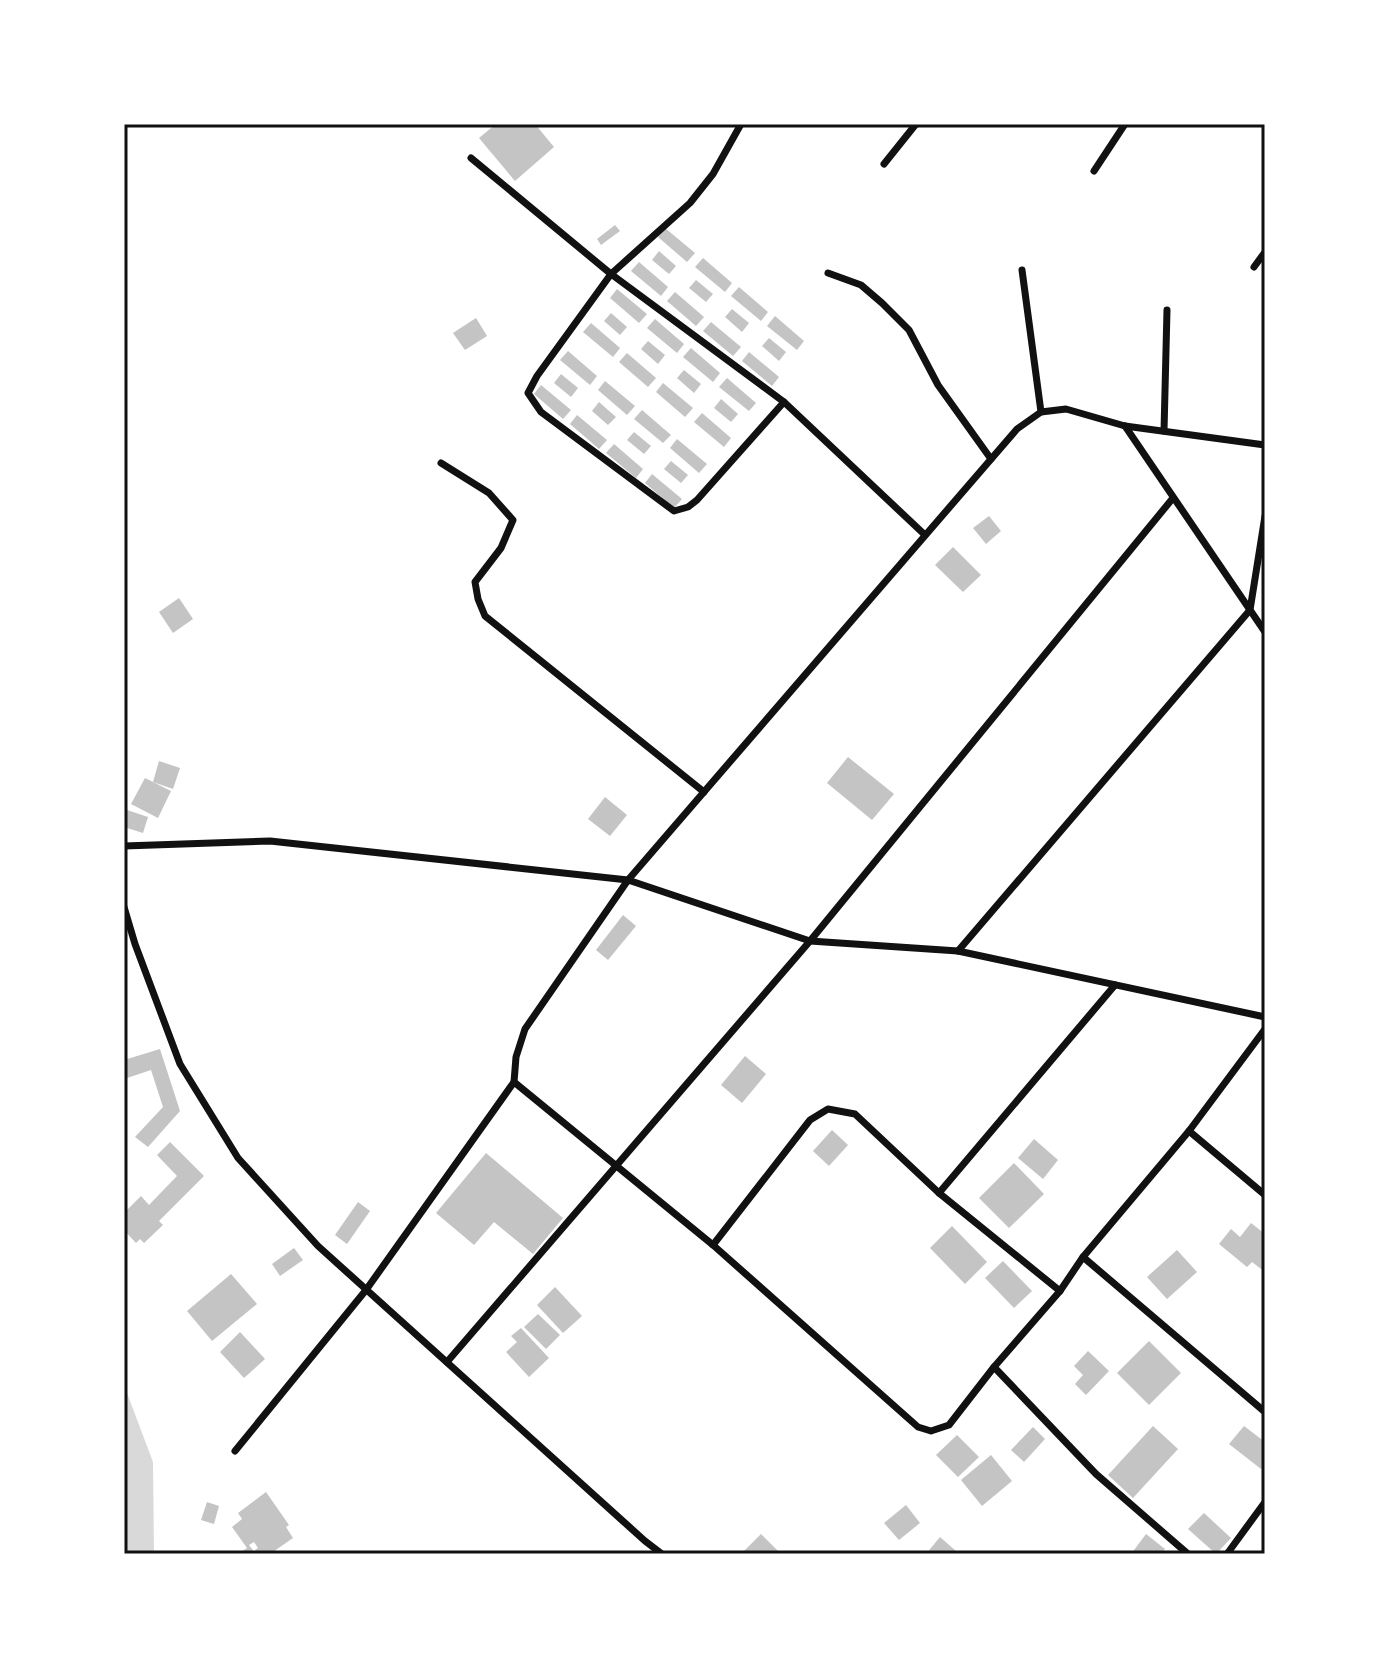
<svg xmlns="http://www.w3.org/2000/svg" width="1389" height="1678" viewBox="0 0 1389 1678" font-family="'Nunito Sans',sans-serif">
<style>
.water{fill:#d9d9d9}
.building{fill:#c4c4c4}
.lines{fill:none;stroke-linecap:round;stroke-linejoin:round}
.minor{stroke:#111;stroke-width:7}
.neatline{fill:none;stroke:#111;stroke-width:3}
</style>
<rect width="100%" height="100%" fill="#fff"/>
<path class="water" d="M124,1385L153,1462L154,1554H124Z"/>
<g class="building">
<path d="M496,124H535L554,147L515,181L479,138Z"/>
<path d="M615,225L620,231L601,245L597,239Z"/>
<path d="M665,228L695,253L687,262L658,237Z"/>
<path d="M659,251L676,266L669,274L652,260Z"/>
<path d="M703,258L732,283L725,292L695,267Z"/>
<path d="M639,262L668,287L661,296L631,271Z"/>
<path d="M696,280L713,294L706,302L689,288Z"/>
<path d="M739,287L768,312L761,321L731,296Z"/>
<path d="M617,289L647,314L639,323L610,298Z"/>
<path d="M675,292L704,317L696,326L667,301Z"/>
<path d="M732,309L749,323L742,332L725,317Z"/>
<path d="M611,313L627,327L620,335L604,321Z"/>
<path d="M775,316L804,341L797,350L767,326Z"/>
<path d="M476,318L487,336L465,350L453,333Z"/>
<path d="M655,319L684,344L677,353L647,328Z"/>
<path d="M711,322L741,347L733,356L703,331Z"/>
<path d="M591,323L620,348L613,357L583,332Z"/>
<path d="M769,338L786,352L779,361L762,346Z"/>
<path d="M648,341L665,355L658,364L641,349Z"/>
<path d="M691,348L720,373L713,382L683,357Z"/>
<path d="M568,351L597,376L590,385L560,360Z"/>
<path d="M749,352L779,377L772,386L742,361Z"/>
<path d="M627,353L656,378L648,387L619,362Z"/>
<path d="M684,370L701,384L694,393L677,378Z"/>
<path d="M561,374L578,388L571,397L554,383Z"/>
<path d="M727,378L756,403L749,411L719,387Z"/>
<path d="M605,381L635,406L627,415L598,390Z"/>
<path d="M663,383L693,408L685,417L656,392Z"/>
<path d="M541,385L571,410L563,419L534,394Z"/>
<path d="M721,399L738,414L731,422L714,408Z"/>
<path d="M599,402L616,417L608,425L592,411Z"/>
<path d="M642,410L671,435L663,443L634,419Z"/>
<path d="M702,413L731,438L724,447L694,422Z"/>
<path d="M577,415L607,440L599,449L570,424Z"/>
<path d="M634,432L651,446L644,454L627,440Z"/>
<path d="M677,439L707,464L699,473L670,448Z"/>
<path d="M614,444L643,469L636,478L606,453Z"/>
<path d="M671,461L688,475L681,483L664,469Z"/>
<path d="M652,474L682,499L674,508L645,483Z"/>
<path d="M989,516L1001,531L986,544L973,528Z"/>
<path d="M953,547L981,575L963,592L935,565Z"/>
<path d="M179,598L193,619L173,633L159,612Z"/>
<path d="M848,757L894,794L872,820L827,783Z"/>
<path d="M159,761L180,768L173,789L153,782Z"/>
<path d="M145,778L171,791L158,818L131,804Z"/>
<path d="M605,797L627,815L610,836L588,819Z"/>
<path d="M124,809L148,817L143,833L124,827Z"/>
<path d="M623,915L636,926L608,960L596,950Z"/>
<path d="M160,1049L180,1111L148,1147L135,1137L163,1107L151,1070L124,1079V1060Z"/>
<path d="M745,1056L766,1074L742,1103L721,1085Z"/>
<path d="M832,1130L848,1145L829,1166L813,1151Z"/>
<path d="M1034,1139L1058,1160L1043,1179L1018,1158Z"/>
<path d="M170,1142L204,1176L159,1221L163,1225L144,1243L140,1239L136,1243L124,1230V1213L141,1196L149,1205L177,1176L157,1155Z"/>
<path d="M486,1153L563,1218L533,1254L494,1222L474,1245L436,1213Z"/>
<path d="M1014,1163L1044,1194L1009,1228L979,1198Z"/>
<path d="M358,1202L370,1211L347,1244L335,1235Z"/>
<path d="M1251,1223L1265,1234V1272L1252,1262L1247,1267L1219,1244L1231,1229L1240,1237Z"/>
<path d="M952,1226L987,1262L965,1284L930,1248Z"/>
<path d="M294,1248L303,1260L280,1276L272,1264Z"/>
<path d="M1177,1250L1197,1272L1167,1299L1147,1277Z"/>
<path d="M1003,1261L1032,1291L1014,1308L985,1278Z"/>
<path d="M231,1274L257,1304L212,1341L187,1311Z"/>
<path d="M555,1287L582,1316L563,1333L537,1305Z"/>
<path d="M538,1314L560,1335L546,1349L524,1327Z"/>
<path d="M521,1328L549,1358L529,1377L506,1352L517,1342L511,1336Z"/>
<path d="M240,1332L265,1359L244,1378L220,1352Z"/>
<path d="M1149,1341L1181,1373L1149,1405L1117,1373Z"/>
<path d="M1088,1351L1109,1371L1086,1395L1075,1384L1083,1375L1074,1366Z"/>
<path d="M1153,1426L1178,1449L1133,1498L1108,1475Z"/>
<path d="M1244,1426L1265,1442V1465L1261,1469L1229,1444Z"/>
<path d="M1033,1427L1045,1439L1024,1462L1011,1450Z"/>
<path d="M957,1435L979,1457L958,1477L936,1455Z"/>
<path d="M991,1455L1012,1481L982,1506L961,1480Z"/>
<path d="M266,1492L289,1525L286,1527L293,1538L270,1554H258L255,1550L258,1548L254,1542L249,1545L256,1554H238L247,1548L232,1527L242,1519L238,1513Z"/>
<path d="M207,1502L219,1506L214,1524L201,1520Z"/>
<path d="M906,1505L920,1523L899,1540L884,1523Z"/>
<path d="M1204,1513L1231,1538L1216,1554L1188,1529Z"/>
<path d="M761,1534L781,1554H741Z"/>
<path d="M1146,1534L1165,1549L1161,1554H1131Z"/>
<path d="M940,1537L956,1551L954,1554H926Z"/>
</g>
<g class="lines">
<g class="minor">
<path d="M741,124L713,174L690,203L611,274L537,376L528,393L541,412L674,511L688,507L697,500L784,402"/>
<path d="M471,158L611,274L784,402L925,535"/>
<path d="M884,164L916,124"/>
<path d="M1094,171L1125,124"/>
<path d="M1254,267L1265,252"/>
<path d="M1022,270L1041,412"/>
<path d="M828,273L861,285L882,303L909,330L938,385L991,459"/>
<path d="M1125,426L1265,632"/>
<path d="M1164,431L1167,310"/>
<path d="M441,463L489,493L513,520L501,548L475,582L478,599L485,616L704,792"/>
<path d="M124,846L270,841L628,880L1017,429L1041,412L1066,409L1125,426L1265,445"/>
<path d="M124,907L135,944L180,1064L238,1158L318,1246L645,1541L662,1554"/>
<path d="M958,951L1250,610L1265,516"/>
<path d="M1265,1017L958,951L810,941L628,880L525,1029L516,1057L514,1082L713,1245L918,1427L931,1431L949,1425L994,1367L1060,1291L1083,1257L1189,1131L1265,1029"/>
<path d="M1189,1131L1265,1195"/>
<path d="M939,1193L1115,985"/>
<path d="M713,1245L810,1120L828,1109L855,1114L939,1193L1060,1291"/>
<path d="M1083,1257L1265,1412"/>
<path d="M447,1362L810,941L1173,498"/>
<path d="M994,1367L1096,1474L1188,1554"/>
<path d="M235,1451L366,1290L514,1082"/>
<path d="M1227,1554L1265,1502"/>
</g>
</g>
<rect width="1389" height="1678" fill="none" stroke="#ffffff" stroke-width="252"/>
<rect x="126" y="126" width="1137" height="1426" class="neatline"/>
</svg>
